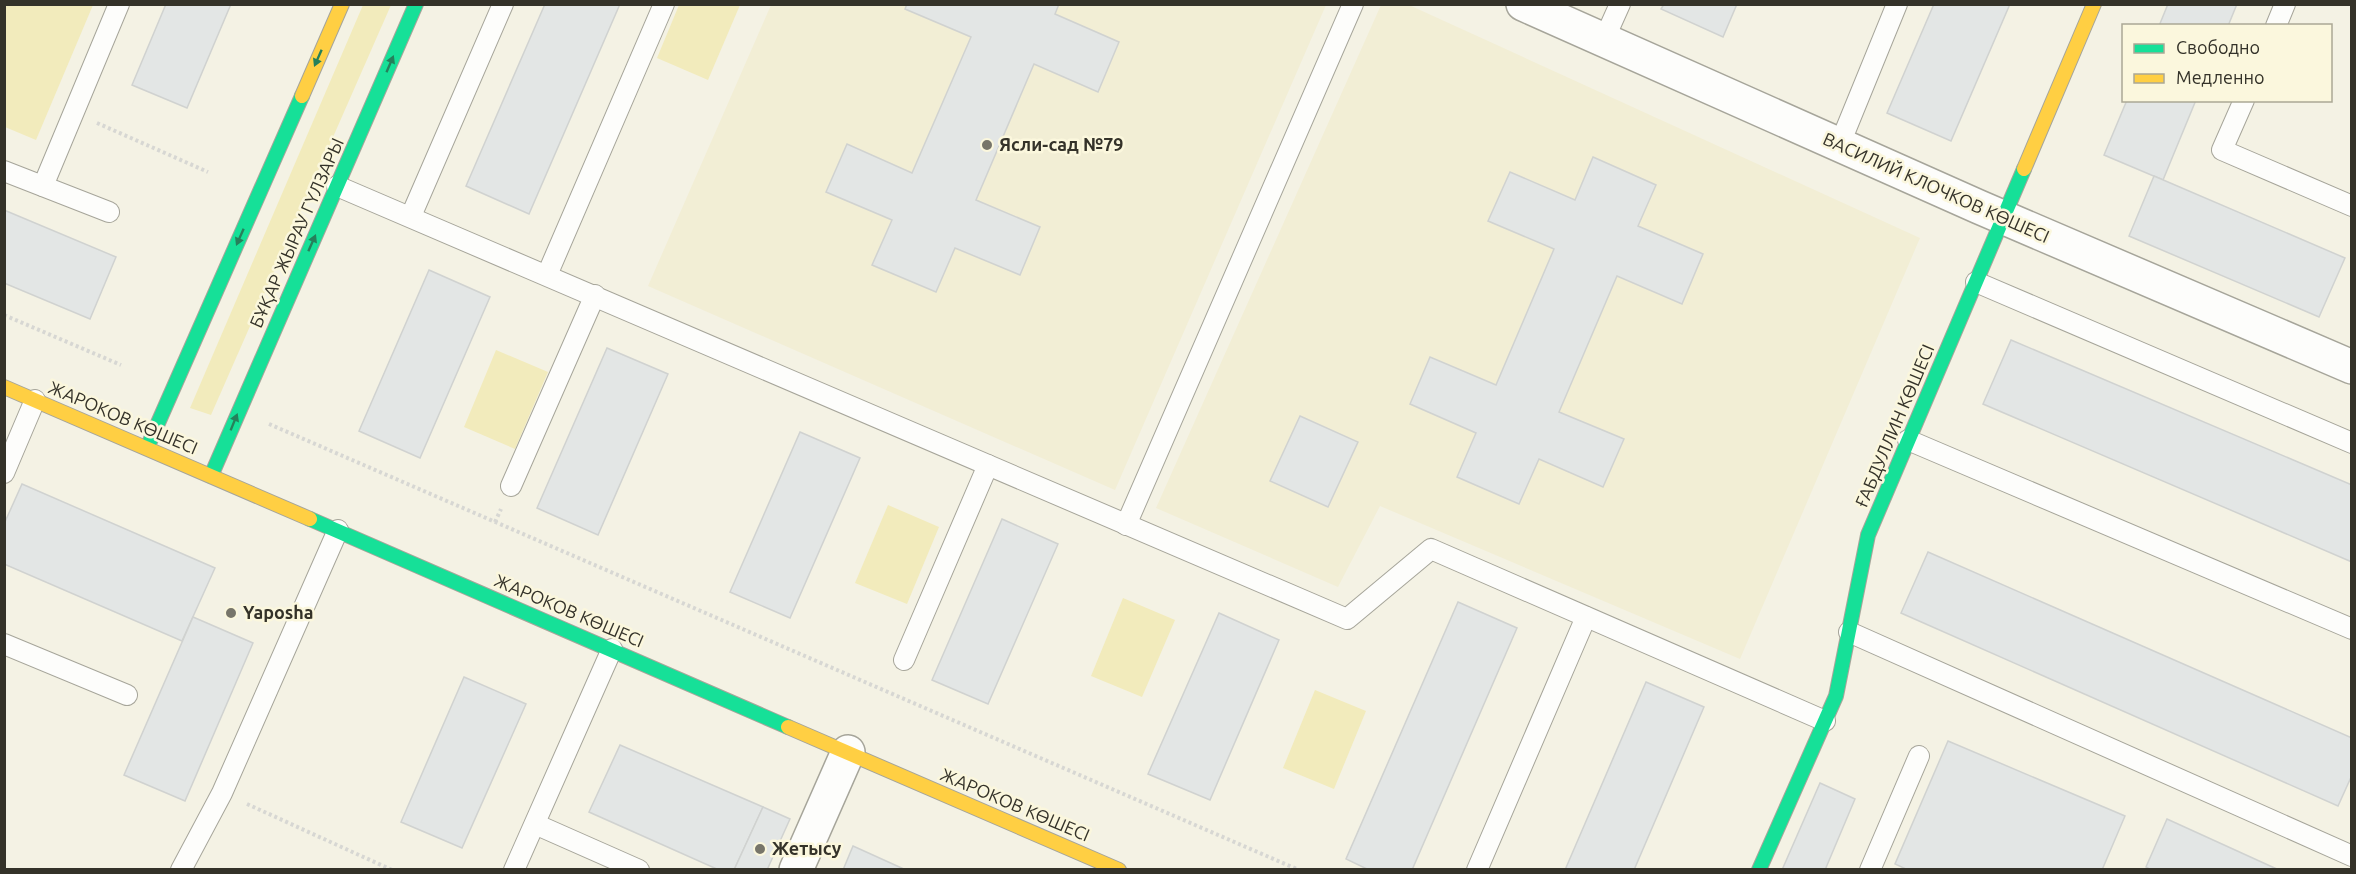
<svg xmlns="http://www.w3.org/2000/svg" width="2356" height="874" viewBox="0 0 2356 874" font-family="Ubuntu,sans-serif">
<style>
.built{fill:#f2eed5}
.green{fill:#f2ebbc}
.building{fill:#e3e6e5;stroke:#d0d2d0;stroke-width:1.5}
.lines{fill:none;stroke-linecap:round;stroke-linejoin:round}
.lane-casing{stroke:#a6a59a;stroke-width:22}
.street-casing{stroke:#a6a59a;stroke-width:36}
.fast-casing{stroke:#a6a59a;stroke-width:16}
.slow-casing{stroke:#a6a59a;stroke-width:16}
.path{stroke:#d7d7d3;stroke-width:4;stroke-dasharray:3 3;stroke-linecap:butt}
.lane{stroke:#fdfdfb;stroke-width:20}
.street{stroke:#fdfdfb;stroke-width:33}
.fast{stroke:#16e098;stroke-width:14}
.slow{stroke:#ffcf43;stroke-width:14}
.oneway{fill:#26805b}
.poi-dot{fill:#77756a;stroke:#fbf7dd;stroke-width:2}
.labels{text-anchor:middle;stroke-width:5;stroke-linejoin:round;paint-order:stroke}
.poi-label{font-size:18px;font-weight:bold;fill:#343229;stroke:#fbf7dd;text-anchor:start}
.street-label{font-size:18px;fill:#343229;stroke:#fbf7dd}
</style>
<rect width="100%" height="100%" fill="#f4f2e4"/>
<g class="built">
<path d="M771,5H1326L1115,490L648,286Z"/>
<path d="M1381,5H1409L1920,238L1740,659L1380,506L1338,587L1156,508Z"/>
</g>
<g class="green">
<path d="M4,5H93L36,140L5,127Z"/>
<path d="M363,5H391L211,415L190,408Z"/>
<path d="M679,5H740L708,80L657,58Z"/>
<path d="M496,350L548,372L515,449L464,427Z"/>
<path d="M888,505L939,527L907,604L855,583Z"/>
<path d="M1123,598L1175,620L1142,697L1091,676Z"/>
<path d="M1315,690L1366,711L1334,789L1283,768Z"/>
</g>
<g class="building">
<path d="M166,4H231L187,108L132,85Z"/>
<path d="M545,4H620L529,214L466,186Z"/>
<path d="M907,4H1059L1055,14L1119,42L1098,92L1034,64L976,200L1040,227L1020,275L955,248L936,292L872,265L892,220L826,192L847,144L912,173L971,37L905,9Z"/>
<path d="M1664,4H1737L1723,37L1661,9Z"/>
<path d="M1934,4H2010L1951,141L1887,113Z"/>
<path d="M2168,4H2237L2228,26H2159Z"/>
<path d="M2127,100H2196L2163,180L2104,155Z"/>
<path d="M1593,157L1656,185L1638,226L1703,254L1682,304L1617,276L1559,412L1624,439L1603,487L1539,459L1519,504L1457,477L1476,433L1410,404L1430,357L1496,385L1554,249L1488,221L1510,172L1575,200Z"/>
<path d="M2154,176L2345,258L2319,317L2129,236Z"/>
<path d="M4,210L116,257L90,319L4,283Z"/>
<path d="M429,270L490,297L420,458L359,431Z"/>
<path d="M2011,340L2352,485V562L1983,404Z"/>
<path d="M607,348L668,374L598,535L537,508Z"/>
<path d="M1300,416L1358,442L1328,507L1270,481Z"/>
<path d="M800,432L860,458L790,618L730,592Z"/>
<path d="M22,484L215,568L182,641L4,564V524Z"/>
<path d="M1002,519L1058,544L988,704L932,680Z"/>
<path d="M1928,552L2352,738V775L2338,806L1901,613Z"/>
<path d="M1458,602L1517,628L1412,870H1369L1346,859Z"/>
<path d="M1219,613L1279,640L1210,800L1148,774Z"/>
<path d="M193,617L253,643L185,801L124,775Z"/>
<path d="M464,677L526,704L462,848L401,822Z"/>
<path d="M1646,682L1704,707L1634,870H1565Z"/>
<path d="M1948,741L2125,816L2102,870H1908L1895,864Z"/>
<path d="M620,745L763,807L734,870H719L589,812Z"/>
<path d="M1820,783L1855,799L1825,870H1782Z"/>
<path d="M763,807L790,819L767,870H734Z"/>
<path d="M2167,819L2279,870H2151L2146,867Z"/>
<path d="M853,846L906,870H843Z"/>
</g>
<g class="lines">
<g class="lane-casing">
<g id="lane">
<path d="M2276,26L2285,4"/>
<path d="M1603,42L1620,4"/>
<path d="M2244,100L2222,150L2352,206"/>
<path d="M1839,146L1897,4"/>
<path d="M4,171L109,212"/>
<path d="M43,186L119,4"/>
<path d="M337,186L1347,619L1431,549L1825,721"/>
<path d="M411,216L503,4"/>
<path d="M547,275L664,4"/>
<path d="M1976,282L2352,443"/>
<path d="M1908,440L2352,629"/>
<path d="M4,473L35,400"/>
<path d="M511,486L595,295"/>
<path d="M1126,525L1353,4"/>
<path d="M1849,632L2352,856"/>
<path d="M4,644L127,695"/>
<path d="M904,660L988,465"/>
<path d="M535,824L639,870"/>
<path d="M181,870L222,793L338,530"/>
<path d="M514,870L612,649"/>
<path d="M1477,870L1586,617"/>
<path d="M1870,870L1919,756"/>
</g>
</g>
<g class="street-casing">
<g id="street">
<path d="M1523,4L1979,207L2352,367"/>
<path d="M796,870L848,752"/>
</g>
</g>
<g class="fast-casing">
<g id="fast">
<path d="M147,448L302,96"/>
<path d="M211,476L416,4"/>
<path d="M310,519L788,727"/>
<path d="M1759,870L1836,696L1868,535L2024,169"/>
</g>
</g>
<g class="slow-casing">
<g id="slow">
<path d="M302,96L342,4"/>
<path d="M2024,169L2094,4"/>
<path d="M4,387L310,519"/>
<path d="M788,727L1119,870"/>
</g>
</g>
<g class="path">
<path d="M97,123L208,172"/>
<path d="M4,315L121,365"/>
<path d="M269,424L1299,870"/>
<path d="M495,522L501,509"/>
<path d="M247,804L392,870"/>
</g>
<use href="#lane" class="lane"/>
<use href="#street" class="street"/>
<use href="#fast" class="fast"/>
<use href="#slow" class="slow"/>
</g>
<defs><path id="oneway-solid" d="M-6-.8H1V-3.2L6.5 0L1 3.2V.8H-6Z" transform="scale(1.5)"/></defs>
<g class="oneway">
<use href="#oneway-solid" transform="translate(318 58) rotate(114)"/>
<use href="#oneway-solid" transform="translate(390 64) rotate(-67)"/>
<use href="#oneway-solid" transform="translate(240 237) rotate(114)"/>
<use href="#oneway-solid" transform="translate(312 243) rotate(-66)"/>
<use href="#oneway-solid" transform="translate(234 422) rotate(-68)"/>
</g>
<g class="poi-dot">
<circle cx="987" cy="145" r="6"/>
<circle cx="231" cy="613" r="6"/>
<circle cx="760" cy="849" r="6"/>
</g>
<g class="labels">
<g class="poi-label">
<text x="999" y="151">Ясли-сад №79</text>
<text x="243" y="619">Yaposha</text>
<text x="772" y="855">Жетысу</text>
</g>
<g class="street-label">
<text transform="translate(1936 188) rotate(24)" y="6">ВАСИЛИЙ КЛОЧКОВ КӨШЕСІ</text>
<text transform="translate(297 233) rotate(-66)" y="6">БҰҚАР ЖЫРАУ ГҮЛЗАРЫ</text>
<text transform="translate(123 418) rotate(23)" y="6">ЖАРОКОВ КӨШЕСІ</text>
<text transform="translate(1895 426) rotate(-67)" y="6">ҒАБДУЛЛИН КӨШЕСІ</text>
<text transform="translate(569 611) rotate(23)" y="6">ЖАРОКОВ КӨШЕСІ</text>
<text transform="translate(1015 805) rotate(23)" y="6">ЖАРОКОВ КӨШЕСІ</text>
</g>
</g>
<rect width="2356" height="874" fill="none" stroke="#343229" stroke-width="12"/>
<rect x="2122" y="24" width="210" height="78" fill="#fbf7dd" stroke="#aba895" stroke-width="1.5"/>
<rect x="2134" y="44" width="30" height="9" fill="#16e098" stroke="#aba895" stroke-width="1.5"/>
<text x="2176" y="54" font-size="18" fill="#343229">Свободно</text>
<rect x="2134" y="74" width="30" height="9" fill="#ffcf43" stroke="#aba895" stroke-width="1.5"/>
<text x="2176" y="84" font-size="18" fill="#343229">Медленно</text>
</svg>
